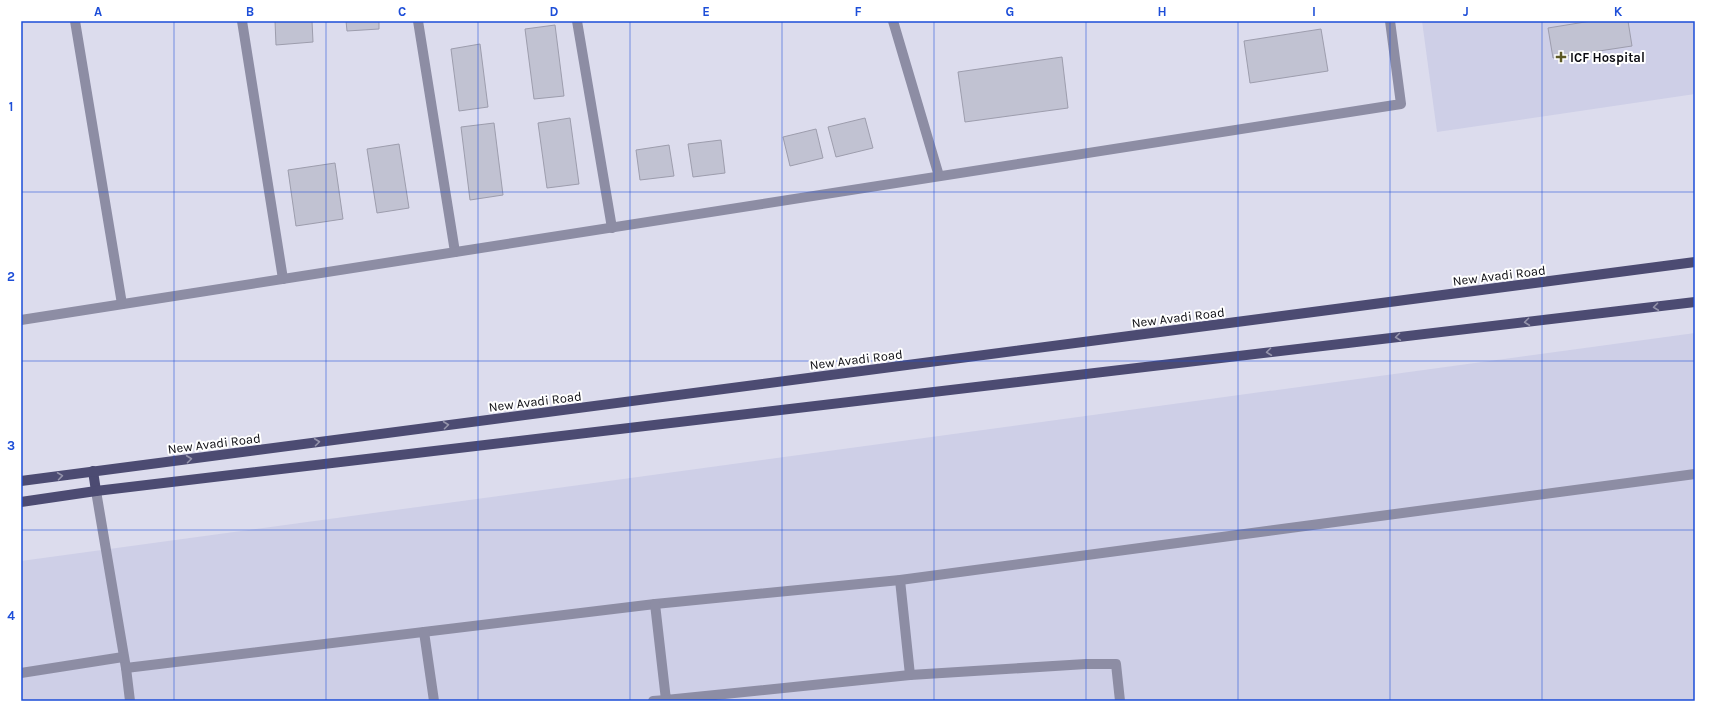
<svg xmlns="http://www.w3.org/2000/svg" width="1716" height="722" viewBox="0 0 1716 722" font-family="Karla,sans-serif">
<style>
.built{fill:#cecfe7}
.building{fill:#c1c2d2;stroke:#9d9dad}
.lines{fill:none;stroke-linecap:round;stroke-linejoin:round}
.lane{stroke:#8d8da4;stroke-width:10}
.street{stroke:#8d8da4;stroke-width:10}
.primary{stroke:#4c4b72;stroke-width:10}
.oneway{stroke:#9493aa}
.grid{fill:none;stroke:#1d4ed8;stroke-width:1;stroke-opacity:0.55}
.poi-dot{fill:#5c5824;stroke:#fff;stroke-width:1.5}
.labels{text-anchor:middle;stroke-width:4;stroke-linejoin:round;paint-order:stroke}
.poi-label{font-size:13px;font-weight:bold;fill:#0b0b11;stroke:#fff;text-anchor:start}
.street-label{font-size:13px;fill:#0b0b11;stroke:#fff}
.neatline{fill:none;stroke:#1d4ed8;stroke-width:1.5}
.grid-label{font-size:13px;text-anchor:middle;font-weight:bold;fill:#1d4ed8}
</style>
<rect width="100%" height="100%" fill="#dcdced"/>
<g class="built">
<path d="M1422,21H1695V94L1437,132Z"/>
<path d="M1695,333V701H21V561Z"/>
</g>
<g class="building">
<path d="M275,21H312L313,42L276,45Z"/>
<path d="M346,21H379V29L347,31Z"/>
<path d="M1591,21H1628L1632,46L1553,58L1548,28Z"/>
<path d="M555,25L564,96L534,99L525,29Z"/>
<path d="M1321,29L1328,71L1250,83L1244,41Z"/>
<path d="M480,44L488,107L459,111L451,49Z"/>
<path d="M1062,57L1068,108L965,122L958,72Z"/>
<path d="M570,118L579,184L547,188L538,123Z"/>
<path d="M865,118L873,148L836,157L828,127Z"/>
<path d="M494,123L503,195L470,200L461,127Z"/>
<path d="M816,129L823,158L790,166L783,137Z"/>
<path d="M721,140L725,173L693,177L688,144Z"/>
<path d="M399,144L409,208L377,213L367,149Z"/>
<path d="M669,145L674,176L640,180L636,150Z"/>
<path d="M335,163L343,219L296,226L288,170Z"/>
</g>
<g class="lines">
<g class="lane">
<path d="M96,491L126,668L655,604L900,580L1695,474"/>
<path d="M900,580L910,675"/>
<path d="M655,604L666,700L910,675L1086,664H1116L1120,701"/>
<path d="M424,632L434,701"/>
<path d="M126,668L130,701"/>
<path d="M21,673L123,657"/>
<path d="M653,701L666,700"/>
</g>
<g class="street">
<path d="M75,21L122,304"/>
<path d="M242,21L283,279"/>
<path d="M418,21L455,252"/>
<path d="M577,21L612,228"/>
<path d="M893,21L939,176"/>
<path d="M21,320L1401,104L1390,21"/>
</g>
<g class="primary">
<path d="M93,471L96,491"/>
<path d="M21,481L1695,262"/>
<path d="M21,502L96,491L1695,302"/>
</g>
</g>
<defs><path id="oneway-chevron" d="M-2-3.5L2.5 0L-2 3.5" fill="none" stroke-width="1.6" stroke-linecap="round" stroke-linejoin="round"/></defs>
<g class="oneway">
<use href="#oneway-chevron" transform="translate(1656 307) rotate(173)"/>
<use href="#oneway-chevron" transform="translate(1527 322) rotate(173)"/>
<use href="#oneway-chevron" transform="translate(1398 337) rotate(173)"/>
<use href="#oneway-chevron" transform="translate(1269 352) rotate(173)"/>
<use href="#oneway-chevron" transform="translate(446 425) rotate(-7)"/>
<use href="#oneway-chevron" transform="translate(317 442) rotate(-7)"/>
<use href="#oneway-chevron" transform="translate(189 459) rotate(-7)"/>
<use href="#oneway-chevron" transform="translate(60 476) rotate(-8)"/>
</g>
<path class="grid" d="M174,21V701M326,21V701M478,21V701M630,21V701M782,21V701M934,21V701M1086,21V701M1238,21V701M1390,21V701M1542,21V701M21,192H1695M21,361H1695M21,530H1695"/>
<path class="poi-dot" d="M1559 51h4v4h4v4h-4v4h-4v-4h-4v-4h4z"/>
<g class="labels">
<g class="poi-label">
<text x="1570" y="62">ICF Hospital</text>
</g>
<g class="street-label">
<text transform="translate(1499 275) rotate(-7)" y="5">New Avadi Road</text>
<text transform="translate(1178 317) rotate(-7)" y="5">New Avadi Road</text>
<text transform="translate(856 359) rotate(-7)" y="5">New Avadi Road</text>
<text transform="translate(535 401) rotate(-7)" y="5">New Avadi Road</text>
<text transform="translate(214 443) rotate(-7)" y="5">New Avadi Road</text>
</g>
</g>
<rect width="1716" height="722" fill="none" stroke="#ffffff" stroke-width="44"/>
<rect x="22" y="22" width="1672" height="678" class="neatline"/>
<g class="grid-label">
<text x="98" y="16">A</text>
<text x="250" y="16">B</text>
<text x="402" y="16">C</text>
<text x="554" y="16">D</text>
<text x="706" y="16">E</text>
<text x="858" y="16">F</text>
<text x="1010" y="16">G</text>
<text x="1162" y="16">H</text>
<text x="1314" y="16">I</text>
<text x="1466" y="16">J</text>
<text x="1618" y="16">K</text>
<text x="11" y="111">1</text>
<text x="11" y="281">2</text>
<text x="11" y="450">3</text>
<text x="11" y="620">4</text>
</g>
</svg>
